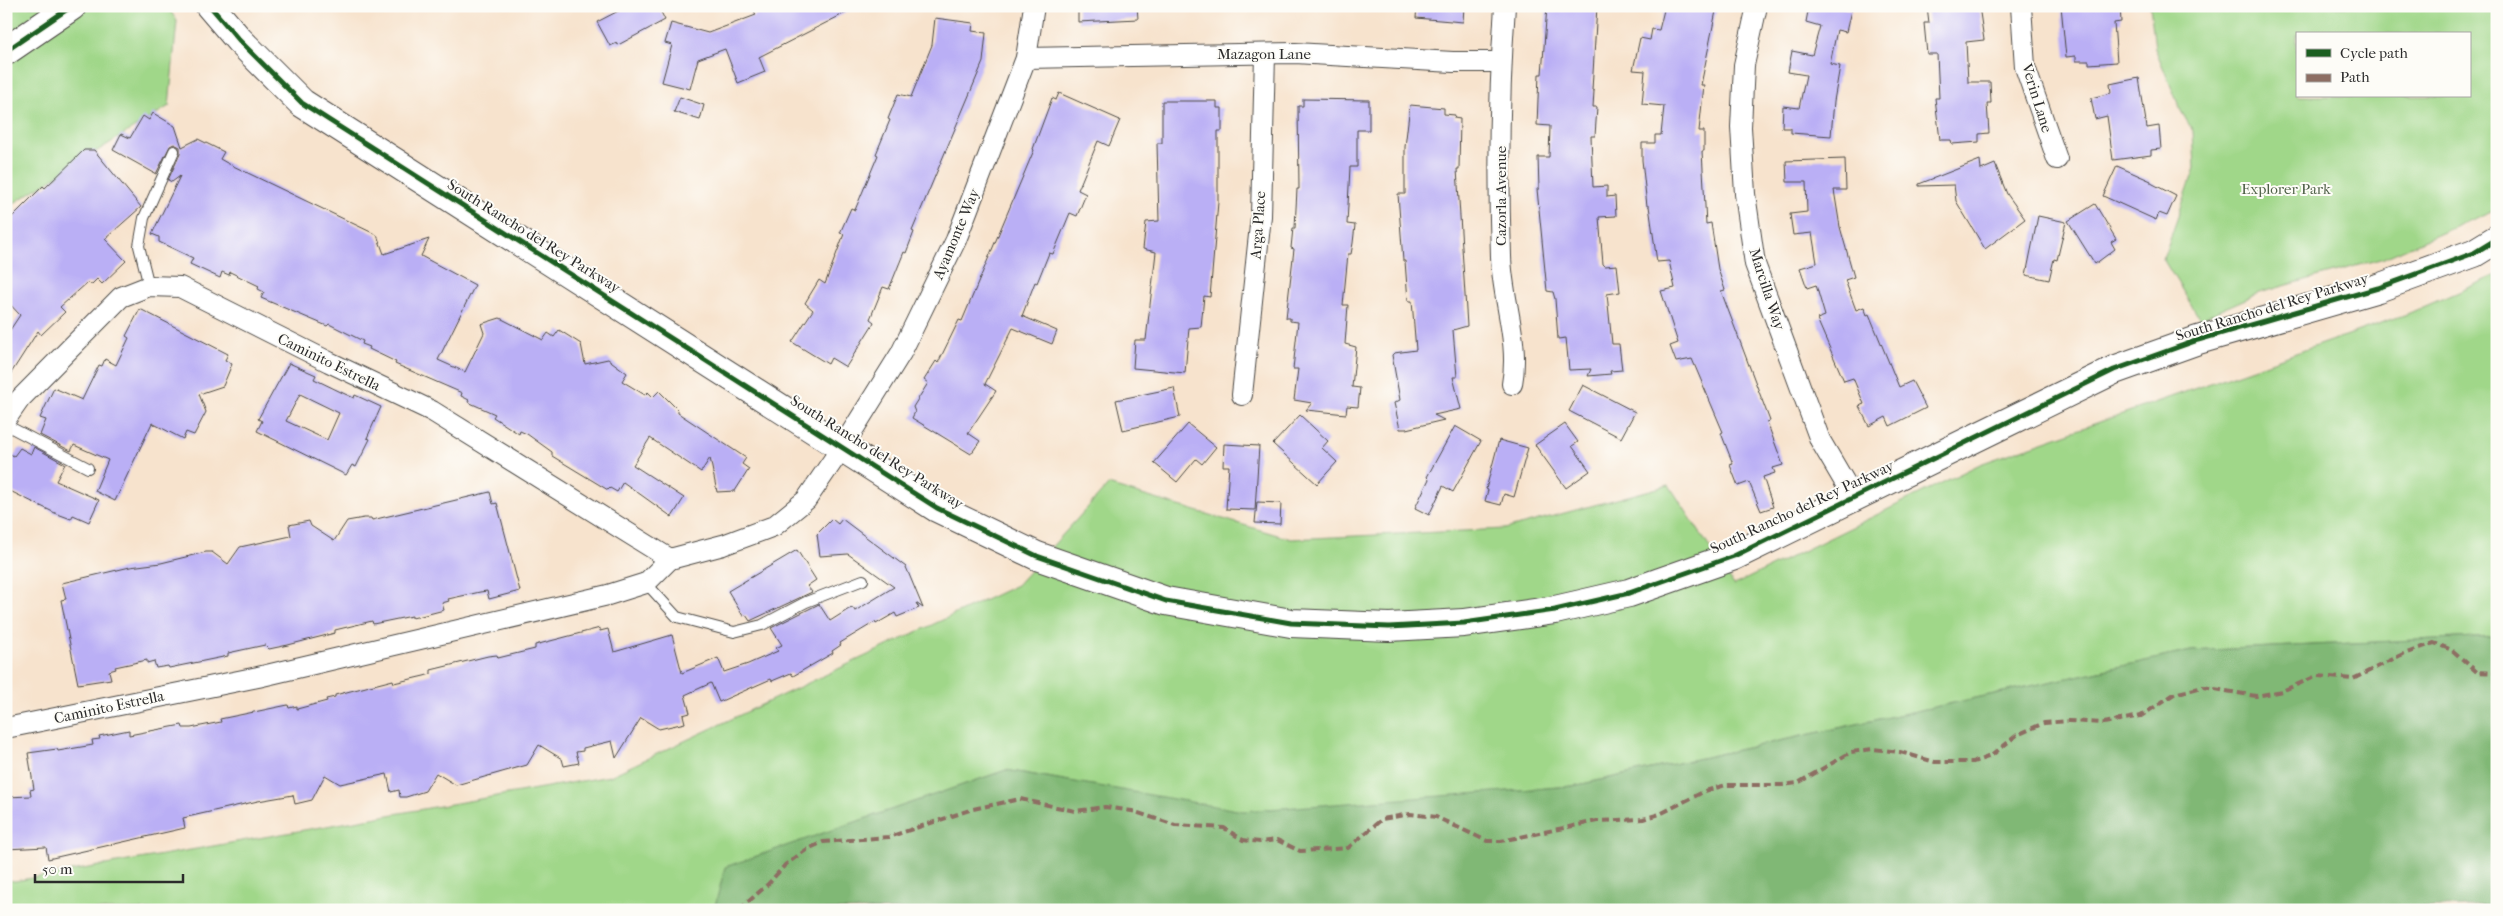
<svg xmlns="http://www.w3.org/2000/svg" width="2503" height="916" viewBox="0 0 2503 916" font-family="'IM FELL French Canon',serif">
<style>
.green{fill:#a0d789;stroke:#66815a;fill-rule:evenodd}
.forest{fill:#80b875;stroke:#567250}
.building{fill:#baaff5;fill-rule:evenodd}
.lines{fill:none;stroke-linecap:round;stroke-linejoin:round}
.lane-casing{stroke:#4a4743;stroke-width:12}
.street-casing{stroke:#4a4743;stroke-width:22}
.secondary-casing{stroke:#4a4743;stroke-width:30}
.lane{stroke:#fff;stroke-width:10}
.street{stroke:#fff;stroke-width:20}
.secondary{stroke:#fff;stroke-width:28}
.quiet{stroke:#8d6e63;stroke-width:4;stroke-dasharray:8 4;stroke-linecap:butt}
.cycleway-casing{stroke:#fdfcf7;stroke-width:8}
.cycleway{stroke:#1b5e20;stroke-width:5}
.labels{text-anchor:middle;stroke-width:4;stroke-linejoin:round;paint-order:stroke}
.street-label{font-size:15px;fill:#2b2b2b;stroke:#fdfcf7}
.park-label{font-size:15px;fill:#4e5f47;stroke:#fdfcf7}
</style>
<rect width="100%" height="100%" fill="#fdfcf7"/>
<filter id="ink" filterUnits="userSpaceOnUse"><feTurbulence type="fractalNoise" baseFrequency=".02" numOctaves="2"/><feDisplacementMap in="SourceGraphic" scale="10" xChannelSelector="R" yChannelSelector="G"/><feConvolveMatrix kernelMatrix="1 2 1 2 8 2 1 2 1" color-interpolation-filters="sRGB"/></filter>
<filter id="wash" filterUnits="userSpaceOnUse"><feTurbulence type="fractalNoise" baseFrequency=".0096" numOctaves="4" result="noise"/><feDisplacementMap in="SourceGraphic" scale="20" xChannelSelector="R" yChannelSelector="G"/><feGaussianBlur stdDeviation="1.12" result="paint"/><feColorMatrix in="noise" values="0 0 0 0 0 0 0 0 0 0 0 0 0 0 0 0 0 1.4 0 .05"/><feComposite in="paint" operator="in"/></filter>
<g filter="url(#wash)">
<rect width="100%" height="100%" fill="#f7e3cd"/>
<g class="green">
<path d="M6,6H167L177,21L169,106L6,208Z"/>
<path d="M2150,6H2497V209L2384,258L2259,293L2200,319L2163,259L2195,168L2193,131L2181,111L2155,48ZM2297,34H2469V96H2297Z"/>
<path d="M2497,275V636L2191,651L1573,786L1243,812L1006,770L726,867L714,910H299L290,906L273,910H6V880L15,881L610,776L1017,585L1108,485L1291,539L1505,529L1669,485L1734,585L1980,464L2407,314Z"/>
</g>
<path class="forest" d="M2497,636V905L2357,910H714L725,867L1006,770L1243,811L1573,786L2191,651Z"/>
<g id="blocks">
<g class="building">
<path d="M628,6H658L665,20L618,45L617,43L610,46L597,22Z"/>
<path d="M752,6H859L759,57L765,72L738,83L725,49L698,59L690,89L662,82L672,45L665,43L671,23L708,33L756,15Z"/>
<path d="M1078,6H1137L1138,19L1078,22Z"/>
<path d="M1417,6H1464L1463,22L1416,18Z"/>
<path d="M1547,6H1597L1592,90L1594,91L1593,107H1597L1595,136H1591L1593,187L1607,186V197L1615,196L1616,216L1599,217L1603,264L1605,266L1617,265L1620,292L1607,294L1612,344H1619L1622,370L1610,371L1611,374L1588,376L1591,369L1569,370L1566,338L1558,339L1555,299L1553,292L1547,291L1537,189H1539L1538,157H1549L1550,126L1537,125L1539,74H1542Z"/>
<path d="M1665,6H1717L1701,85H1704L1699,131H1704V151H1702L1706,224L1711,223L1718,269L1725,290L1721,291L1770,421L1767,422L1783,465L1773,468L1775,473L1763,477L1773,507L1761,511L1749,482L1738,486L1730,465L1733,464L1721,433L1723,432L1692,359L1676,362L1670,346L1678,343L1661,291L1675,288L1669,261L1657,262L1649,206H1647L1642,160V143H1655V135H1661L1664,106L1642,104L1645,71L1633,70L1640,38L1650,40L1652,29L1659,30Z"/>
<path d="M1809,6H1835L1851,10L1846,32L1837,30L1830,64L1840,66L1834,101L1831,136L1791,133V128H1782L1783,106L1799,108L1806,75L1788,72L1792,51L1812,55L1820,26L1806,22Z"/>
<path d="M1927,6H1979L1984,40L1966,42L1968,82H1990L1991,103H1987L1989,133L1979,134V142L1952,144L1951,140H1940L1935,98H1939L1937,54H1927L1924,23H1929Z"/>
<path d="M2061,6H2120L2121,22L2114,23L2117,62L2089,64V61H2076V56L2066,57Z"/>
<path d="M935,18L973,23L972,31L986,33L983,62L912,231L914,232L906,253L904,252L889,289L883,287L870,319L874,322L873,324L846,367L831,358L828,364L792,342L813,310L805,303L819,280L825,284L844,234L840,233L851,208L855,210L878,155L876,154L890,120L888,119L898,94L911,97L932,45Z"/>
<path d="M2139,78L2147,128L2159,126L2161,149L2151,150V155L2113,160L2107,116L2095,119L2091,98L2111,93L2110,84Z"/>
<path d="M1059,93L1120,120L1109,146L1098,141L1078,190L1086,194L1077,216L1070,213L1053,254L1049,253L1037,283L1035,282L1022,316L1057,331L1052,344L1013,328L985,384L996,391L968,433L980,441L971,454L912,418L915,412L913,407L928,383L924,380L936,361L938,363L959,320L962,321L1034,150L1033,149L1052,98L1056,100Z"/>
<path d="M680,97L704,105L700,120L674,112Z"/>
<path d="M1303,99L1369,100V130H1357V167H1350L1347,224L1355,225L1353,243L1351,254H1348L1343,305H1348L1345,344L1356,347L1352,387L1360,388L1358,407L1347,406L1346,414L1306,410L1312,403L1294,400L1298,369H1293L1298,322L1290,321V318H1286L1294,249L1291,248L1293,228H1295L1297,189H1299L1298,106H1303Z"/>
<path d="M1162,101H1217V108H1222V131H1218V202L1210,297L1204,296L1201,327L1189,328L1185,373L1133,368L1135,340H1146L1156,252L1143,249L1146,222L1159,221L1157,143H1162Z"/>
<path d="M1410,105L1444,108V114L1455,115L1454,118L1460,119L1459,169H1457L1467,326L1453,330L1457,377H1453L1461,409L1434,415L1444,420L1406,429H1400L1394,403L1400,400L1392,355L1394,353L1416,350L1412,301H1408L1405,261H1403L1398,194H1405V147Z"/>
<path d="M153,113L175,126L182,147L198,139L224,152L220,159L227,163L377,235L384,254L429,239L421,256L475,285L438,360L465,372L484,333L481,324L500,318L543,340L548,333L554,337L559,330L581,344L585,364L608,359L627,373L622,381L645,395L648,392L653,397L659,391L678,410V413L746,458L742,464L749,469L735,491L717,492L710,458L701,472L650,438L633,465L684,498L672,517L623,482L617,492L610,488L608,490L552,456V452L527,434L520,431L519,434L493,417L495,414L468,402L469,400L461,396L462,393L395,364L396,362L369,349L370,347L362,344L363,341L329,324L327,326L261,298L264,292L258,289L259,286L230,272L229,275L222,272L220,278L190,264L193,258L159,242V237L152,234L180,176L172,182L168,180L180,154V147L174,144L170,146L156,174L113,150L121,134L130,138L143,116L149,120Z"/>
<path d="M84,150H94L141,207L105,239L126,261L102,284L97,279L92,284L87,283L60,307L65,312L41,335L38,331L6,381V336L20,315L6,300V223L43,186L45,188Z"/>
<path d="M1845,159L1846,190H1834L1840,227L1854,277L1845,280L1856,310L1864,307L1867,315L1869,314L1899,387L1912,381L1926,408L1890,426L1886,417L1869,426L1859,406L1864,404L1853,378L1844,381L1817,319L1825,316L1816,285L1807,288L1800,268L1817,263L1812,233L1793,235L1790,214L1807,212L1806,182H1787L1786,161Z"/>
<path d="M1980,160L1981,170L1995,164L2007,194L2025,219L1985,249L1956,201L1954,185L1919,186V184Z"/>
<path d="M2117,166L2151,181V183L2176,196L2167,216L2159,213L2156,220L2103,196Z"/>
<path d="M2095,204L2116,239L2111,242L2115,249L2095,264L2068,221Z"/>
<path d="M2038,216L2066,222L2057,260L2054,259L2049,280L2026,275Z"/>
<path d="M140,309L228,354L225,360L232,364L223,386L199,394L206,412L194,435L186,432L183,439L152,423L115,501L95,491L108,460L74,445L71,451L40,435L46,420L40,418L54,388L82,400L99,365L102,366L105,359L116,365L129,338L126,336Z"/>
<path d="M289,363L316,375L314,379L345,394L354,398L355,395L381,407L367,438L370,439L356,467L352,465L346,475L257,431L262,421L258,419ZM300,394L339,413L327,440L286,421Z"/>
<path d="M1583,385L1635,412L1621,438L1569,411Z"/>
<path d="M1174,388L1180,417L1123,430L1116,400Z"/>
<path d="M1300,415L1328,441L1322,448L1337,462L1317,484L1273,444Z"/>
<path d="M1188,424L1216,447L1202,464L1196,459L1177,482L1154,463Z"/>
<path d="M1565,424L1578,442L1572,446L1590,471L1566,488L1535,445Z"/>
<path d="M1455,426L1481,441L1453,492L1443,486L1429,515L1415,508L1429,479L1427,477Z"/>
<path d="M1499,440L1528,448L1514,497L1504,494L1501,505L1485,501L1488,490L1486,489Z"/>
<path d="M1224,444L1259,446L1255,510L1226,509L1229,466H1223Z"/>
<path d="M34,447L65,464L56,481L99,500L89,522L73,515L71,519L55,513L6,489V452L14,456L20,448L31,454Z"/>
<path d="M490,492L493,504L497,503L520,591L489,599L487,591L480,592L448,599L449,601L442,603L444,610L421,616L412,618V616L373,624L372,621L335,630V633L288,645L269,649L265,645L228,653V656L169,668L168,666L156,668L154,661L147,663V660L115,667L116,669L109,671L111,679L78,684L61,600L66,599L62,583L130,567L161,563L206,552H212L228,564L240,547L291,536L289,525L309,521L311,526L334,541L347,521L364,518H371L372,520Z"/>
<path d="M1257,502L1281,503L1280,524L1255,523Z"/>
<path d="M832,519L838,524L842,519L906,567L923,608L916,603L919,608L897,617L895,613L876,624L875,622L840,643L841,645L832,651L833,653L793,676L791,673L772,681L771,679L719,702L711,683L685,695L690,713L683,715L685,723L659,729L641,718L616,758L612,741L583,748V751L576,752L579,763L564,766L562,759L539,745L527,765L456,785L436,773L425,791L406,797H400L399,790L391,792L387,774L340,784L325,775L312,800L295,804L293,795L258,801L183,818L185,828L48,859L46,847L6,849V797L31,796L30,790L34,789L28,753L57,749L58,751L93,745L92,740L100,739L99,736L129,730V735L182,725L183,728H191L221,722L220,719L288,705L289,708L297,706V709L327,701L326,699L335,697V695L393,680L394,683L424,676L431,674V670L488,656L497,655L498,658L535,649V645L600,628V631L608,629L614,652L672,635L682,673L718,658L724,672L748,664L778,651L776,648L782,645L771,628L819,604L830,621L849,609L853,608L855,611L894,587L848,554L820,556L817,534Z"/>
<path d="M797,550L816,580L807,586L812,592L752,620L750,621L746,615L743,616L728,591Z"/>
</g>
</g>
</g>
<g filter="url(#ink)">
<use href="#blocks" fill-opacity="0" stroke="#4a4743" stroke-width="1"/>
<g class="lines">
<g class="lane-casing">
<g id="lane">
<path d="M149,286L139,246L144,218L174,151"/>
<path d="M6,425L88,468"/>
<path d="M646,583L677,617L734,632L762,625L806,602L863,580"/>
</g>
</g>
<g class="street-casing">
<g id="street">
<path d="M1505,6C1499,89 1498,173 1501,256C1502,299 1520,341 1512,384"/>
<path d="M1757,6L1744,65L1741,127L1745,194L1755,264L1820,440L1854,498"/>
<path d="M2021,6L2025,67L2057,159"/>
<path d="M1026,58L1295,53L1453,62H1501"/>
<path d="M1242,395L1261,216L1265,54"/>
<path d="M6,419L20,399L121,297L149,286L180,287L329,362L432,411L670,559L646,583L608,595L258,677L6,728"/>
<path d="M670,559L723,545L774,526L806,500L843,446L901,353L956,240L1026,58L1034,6"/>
</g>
</g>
<g class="secondary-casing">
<g id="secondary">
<path d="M210,6L239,40L302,103L937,508L1037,556L1166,601L1291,623L1389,627L1464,623L1555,610L1629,593L1734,556L2114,370L2198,340L2378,288L2474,253L2497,239"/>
<path d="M6,51L72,6"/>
</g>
</g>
<use href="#lane" class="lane"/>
<use href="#street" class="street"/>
<use href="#secondary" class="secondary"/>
<path class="quiet" d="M739,910L768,884L785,865L806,850L823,842L889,837L973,809L1020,799L1075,811L1105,807L1132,811L1175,825L1224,828L1243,840L1260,842L1277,840L1300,851L1348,848L1382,819L1410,814L1436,817L1487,841H1501L1597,821L1643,819L1660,814L1705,791L1726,785H1782L1798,783L1851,752L1873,749L1900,752L1935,762H1973L1991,756L2017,735L2044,723L2068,721L2104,723L2141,716L2174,694L2203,687L2256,696L2282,691L2317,676L2353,679L2401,655L2434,643L2452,650L2477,672L2497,673"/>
<g class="cycleway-casing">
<g id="cycleway">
<path d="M210,6L239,40L302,103L937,508L1037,556L1166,601L1291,623L1389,627L1464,623L1555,610L1629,593L1734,556L2114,370L2198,340L2378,288L2474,253L2497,239"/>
<path d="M6,51L72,6"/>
</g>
</g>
<use href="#cycleway" class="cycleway"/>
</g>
</g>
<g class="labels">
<g class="street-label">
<text x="1264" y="59">Mazagon Lane</text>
<text transform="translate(2037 98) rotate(73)" y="5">Verin Lane</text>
<text transform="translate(1501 196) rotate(-90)" y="5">Cazorla Avenue</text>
<text transform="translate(1258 225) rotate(-86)" y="5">Arga Place</text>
<text transform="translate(956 234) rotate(-67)" y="5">Ayamonte Way</text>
<text transform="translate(534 236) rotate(32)" y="5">South Rancho del Rey Parkway</text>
<text transform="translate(1767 289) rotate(72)" y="5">Marcilla Way</text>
<text transform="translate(2272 307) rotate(-17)" y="5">South Rancho del Rey Parkway</text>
<text transform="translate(329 362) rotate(26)" y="5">Caminito Estrella</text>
<text transform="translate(877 452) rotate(32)" y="5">South Rancho del Rey Parkway</text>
<text transform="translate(1802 507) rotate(-25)" y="5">South Rancho del Rey Parkway</text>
<text transform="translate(109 707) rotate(-12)" y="5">Caminito Estrella</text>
</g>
<g class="park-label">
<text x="2286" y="194">Explorer Park</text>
</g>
</g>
<rect width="2503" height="916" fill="none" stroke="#fdfcf7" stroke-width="25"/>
<rect x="2296" y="32" width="175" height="65" fill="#fdfcf7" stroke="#a9a8a5"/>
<rect x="2306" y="49" width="25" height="8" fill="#1b5e20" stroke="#a9a8a5"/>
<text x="2340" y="58" font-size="15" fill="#2b2b2b">Cycle path</text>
<rect x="2306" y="74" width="25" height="8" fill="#8d6e63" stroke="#a9a8a5"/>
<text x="2340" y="82" font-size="15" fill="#2b2b2b">Path</text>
<path d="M35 874v8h148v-8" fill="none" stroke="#2b2b2b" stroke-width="2.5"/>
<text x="42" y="874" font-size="15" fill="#2b2b2b" stroke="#fdfcf7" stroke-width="4" paint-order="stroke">50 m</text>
</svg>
